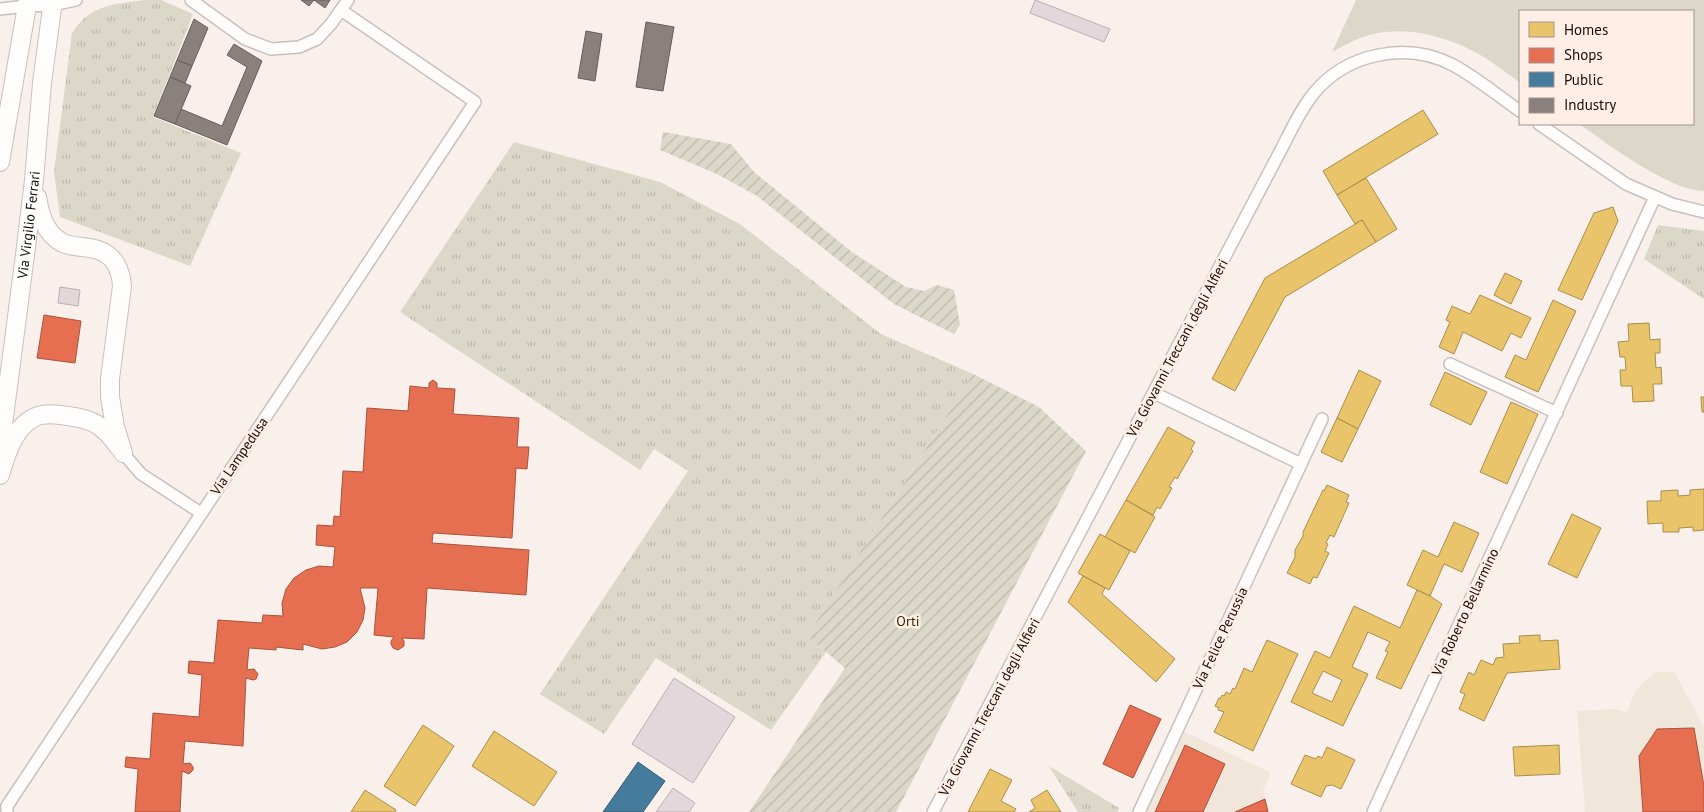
<svg xmlns="http://www.w3.org/2000/svg" width="1704" height="812" viewBox="0 0 1704 812" font-family="'PT Sans',sans-serif">
<style>
.commercial{fill:#f0e6da}
.grass{fill:url(#grass-tufts)}
.park{fill:#dbd8ca}
.garden{fill:url(#garden-furrows)}
.homes{fill:#e9c46a;stroke:#a98d4d;fill-rule:evenodd}
.shops{fill:#e76f51;stroke:#a8523c}
.public{fill:#457b9d;stroke:#365a71}
.industry{fill:#8a817c;stroke:#675e5a}
.building{fill:#e2d8db;stroke:#b7b0b1}
.lines{fill:none;stroke-linecap:round;stroke-linejoin:round}
.street-casing{stroke:#c8c0bd;stroke-width:14}
.primary-casing{stroke:#c8c0bd;stroke-width:20}
.street{stroke:#fefdfc;stroke-width:11}
.primary{stroke:#fefdfc;stroke-width:18}
.labels{text-anchor:middle;stroke-width:5;stroke-linejoin:round;paint-order:stroke}
.street-label{font-size:14px;fill:#140d0a;stroke:#ffeee6}
.park-label{font-size:14px;fill:#2c2f03;stroke:#ffeee6}
</style>
<defs>
<pattern id="grass-tufts" width="24" height="20" patternUnits="userSpaceOnUse" patternTransform="scale(1.25)"><rect width="24" height="20" fill="#dbd8ca"/><path d="M3 7l-1-3M5 7V3M7 7l1-3M15 17l-1-3M17 17v-4M19 17l1-3" fill="none" stroke="#bbb8ac"/></pattern>
<pattern id="garden-furrows" width="10" height="10" patternUnits="userSpaceOnUse" patternTransform="scale(1.25)"><rect width="10" height="10" fill="#dbd8ca"/><path d="M-1 1l2-2M0 10L10 0M9 11l2-2" fill="none" stroke="#bbb8ac"/></pattern>
</defs>
<rect width="100%" height="100%" fill="#f9f0ec"/>
<g class="commercial">
<path d="M1674,671L1704,727V812H1585L1577,711L1616,709L1627,713L1635,691L1654,673Z"/>
<path d="M1179,729L1271,773L1263,790L1268,812H1139Z"/>
</g>
<g class="grass">
<path d="M145,0H161L193,14L153,117L241,153L190,266L60,217L54,172L72,33C92,3 113,5 145,0Z"/>
<path d="M514,142L660,182L740,224L881,334L973,374L807,636L826,652L771,730L656,658L604,734L540,694L688,471L654,449L640,470L400,312Z"/>
<path d="M1658,225L1704,231V299L1644,259Z"/>
<path d="M1049,766L1119,808L1117,812H1078Z"/>
</g>
<path class="park" d="M1356,0H1704V191C1670,191 1608,144 1579,124H1693V11H1520V83C1508,74 1495,64 1482,56C1446,35 1400,23 1360,38C1350,42 1341,47 1332,52Z"/>
<g class="garden">
<path d="M663,132L731,144L754,172L852,252L906,287L924,291L937,285L954,290L960,325L954,334L894,304L757,196L717,174L660,150Z"/>
<path d="M973,374L1039,407L1086,451L896,812H749L845,668L807,636Z"/>
</g>
<g class="homes">
<path d="M1423,110L1438,134L1337,195L1323,171Z"/>
<path d="M1366,178L1397,229L1376,242L1362,220L1355,224L1337,195Z"/>
<path d="M1613,207L1618,221L1582,300L1558,290L1594,213Z"/>
<path d="M1362,220L1376,242L1285,297L1235,391L1212,379L1265,278Z"/>
<path d="M1505,273L1522,281L1511,304L1494,295Z"/>
<path d="M1480,295L1531,318L1521,338L1511,333L1502,351L1463,332L1454,354L1439,347L1450,322L1446,320L1452,306L1470,314Z"/>
<path d="M1553,300L1576,311L1538,392L1505,377L1515,355L1526,360Z"/>
<path d="M1649,323L1650,340L1660,339V353H1655L1656,368L1661,367L1662,384H1653L1654,401L1633,402L1632,386H1621L1620,370H1626L1625,357H1620L1618,342L1629,341L1628,324Z"/>
<path d="M1359,370L1381,381L1358,429L1337,418Z"/>
<path d="M1445,372L1487,392L1471,425L1430,405Z"/>
<path d="M1701,397H1704V412H1702Z"/>
<path d="M1511,402L1538,414L1507,484L1480,472Z"/>
<path d="M1337,418L1358,429L1342,462L1321,452Z"/>
<path d="M1168,427L1195,442L1191,449L1193,451L1177,479L1175,477L1169,487L1172,488L1160,509L1157,507L1153,515L1126,500Z"/>
<path d="M1327,485L1349,495L1346,502L1349,503L1334,537L1330,535L1326,543L1328,544L1325,551L1329,553L1317,578L1313,577L1310,584L1287,573L1295,557V550L1303,536V532L1323,490L1324,491Z"/>
<path d="M1704,489V530L1693,531V527L1679,528V532H1663V523L1648,524L1647,501H1661V491L1678,490V496L1690,495V490Z"/>
<path d="M1126,500L1155,517L1135,553L1105,537Z"/>
<path d="M1572,514L1601,528L1577,578L1548,564Z"/>
<path d="M1454,522L1479,533L1462,572L1444,564L1430,596L1407,585L1423,550L1438,557Z"/>
<path d="M1100,534L1130,551L1109,590L1078,573Z"/>
<path d="M1083,576L1105,588L1102,594L1175,659L1156,682L1068,602Z"/>
<path d="M1417,590L1430,596L1442,604L1401,689L1376,678L1388,652L1385,651L1390,642L1368,632L1352,667L1368,674L1343,726L1291,702L1315,651L1330,658L1354,606L1400,628ZM1323,671L1342,680L1332,702L1312,693Z"/>
<path d="M1540,635V641L1558,640L1560,669L1507,673L1484,721L1459,709L1465,694L1460,692L1469,672L1474,675L1481,660L1493,665L1496,658L1504,657L1503,644L1520,643L1519,636Z"/>
<path d="M1267,640L1298,654L1253,751L1214,732L1224,712L1218,710L1219,708L1215,706L1219,698L1220,699L1222,695L1224,696L1226,692L1230,694L1233,688L1235,689L1244,668L1252,672Z"/>
<path d="M423,725L454,746L415,806L384,786Z"/>
<path d="M494,731L557,772L534,806L472,766Z"/>
<path d="M1559,745L1560,774L1515,776L1513,747Z"/>
<path d="M1327,747L1355,760L1341,789L1332,785L1326,786L1321,797L1291,784L1305,755L1316,759L1318,756L1322,758Z"/>
<path d="M990,769L1012,780L1001,801L1016,809L1014,812H968Z"/>
<path d="M365,790L396,810L395,812H351Z"/>
<path d="M1047,790L1061,812H1029L1035,808L1031,800Z"/>
</g>
<g class="shops">
<path d="M44,315L81,321L75,363L37,358Z"/>
<path d="M433,380L437,383V388L455,389L453,414L519,418L517,447H529L527,469L516,468L512,538L433,533L432,543L529,550L526,595L427,588L424,639L402,638L404,641V646L398,650L393,648L391,644V641L394,637L374,635L378,588H360L365,608L363,620L357,632L347,642L335,647L322,649L303,644V650L276,647V650L249,648L247,670L254,669L258,674L256,679L253,680L246,678L243,746L185,741L183,764L190,763L193,767V770L189,774L182,771L180,812H135L138,769L125,767L126,757L150,759L153,713L199,717L202,675L188,673L189,661L214,663L218,620L262,623L263,615L283,616L282,603L286,589L294,578L306,570L319,566L333,567L335,547L316,545L317,525L333,526L334,516L340,517L343,471L363,472L367,408L408,411L410,386L429,388V383Z"/>
<path d="M1130,705L1161,719L1133,778L1103,764Z"/>
<path d="M1694,728L1704,786V812H1643L1639,756L1657,729Z"/>
<path d="M1185,745L1225,764L1203,812H1155Z"/>
<path d="M1265,799L1268,812H1235L1251,805Z"/>
</g>
<path class="public" d="M638,762L665,781L643,812H603Z"/>
<g class="industry">
<path d="M301,0H314L309,6Z"/>
<path d="M314,0H330L325,8Z"/>
<path d="M194,19L208,28L192,66L177,60Z"/>
<path d="M646,22L674,27L663,91L636,87Z"/>
<path d="M586,31L602,34L595,81L578,78Z"/>
<path d="M234,44L262,61L227,145L175,124L181,109L222,126L247,67L227,55Z"/>
<path d="M177,60L192,66L185,83L170,77Z"/>
<path d="M170,77L191,86L175,124L154,116Z"/>
</g>
<g class="building">
<path d="M1035,0L1110,29L1104,42L1030,13Z"/>
<path d="M60,287L80,290L78,306L58,303Z"/>
<path d="M674,678L735,717L693,783L632,744Z"/>
<path d="M673,788L695,803L689,812H656Z"/>
</g>
<g class="lines">
<g class="street-casing">
<g id="street">
<path d="M191,0L245,39L271,49L299,47L317,39L331,24L348,0"/>
<path d="M0,9L27,6L52,5L76,0"/>
<path d="M1539,124L1626,184L1672,204L1704,212"/>
<path d="M1450,364L1557,413"/>
<path d="M1154,393L1301,464"/>
<path d="M123,453L141,474L201,513"/>
<path d="M7,812V806L475,102L341,10"/>
<path d="M933,812L1283,146C1292,128 1301,109 1314,93C1347,53 1407,41 1453,65C1477,78 1498,96 1520,111"/>
<path d="M1139,812L1322,419"/>
<path d="M1373,812L1655,197"/>
</g>
</g>
<g class="primary-casing">
<g id="primary">
<path d="M0,162L28,0"/>
<path d="M37,197C40,215 45,234 63,243C74,248 87,246 98,250C114,255 121,270 122,286L110,379V397L115,427L123,453"/>
<path id="s1" d="M0,448L25,255L34,180L42,83L53,0"/>
<path d="M0,475C6,454 16,420 42,415C51,413 59,415 68,416C93,419 104,426 118,446"/>
</g>
</g>
<use href="#street" class="street"/>
<use href="#primary" class="primary"/>
</g>
<g class="labels">
<g class="street-label">
<text dy="5" stroke="none"><textPath href="#s1" startOffset="225">Via Virgilio Ferrari</textPath></text>
<text transform="translate(1177 348) rotate(-62)" y="5">Via Giovanni Treccani degli Alfieri</text>
<text transform="translate(239 456) rotate(-56)" y="5">Via Lampedusa</text>
<text transform="translate(1465 612) rotate(-65)" y="5">Via Roberto Bellarmino</text>
<text transform="translate(1220 638) rotate(-65)" y="5">Via Felice Perussia</text>
<text transform="translate(989 707) rotate(-62)" y="5">Via Giovanni Treccani degli Alfieri</text>
</g>
<g class="park-label">
<text x="908" y="626">Orti</text>
</g>
</g>
<rect x="1519" y="10" width="175" height="115" fill="#ffeee6" stroke="#a1948e"/>
<rect x="1529" y="22" width="25" height="15" fill="#e9c46a" stroke="#a1948e"/>
<text x="1564" y="35" font-size="15" fill="#140d0a">Homes</text>
<rect x="1529" y="48" width="25" height="15" fill="#e76f51" stroke="#a1948e"/>
<text x="1564" y="60" font-size="15" fill="#140d0a">Shops</text>
<rect x="1529" y="72" width="25" height="15" fill="#457b9d" stroke="#a1948e"/>
<text x="1564" y="85" font-size="15" fill="#140d0a">Public</text>
<rect x="1529" y="98" width="25" height="15" fill="#8a817c" stroke="#a1948e"/>
<text x="1564" y="110" font-size="15" fill="#140d0a">Industry</text>
</svg>
